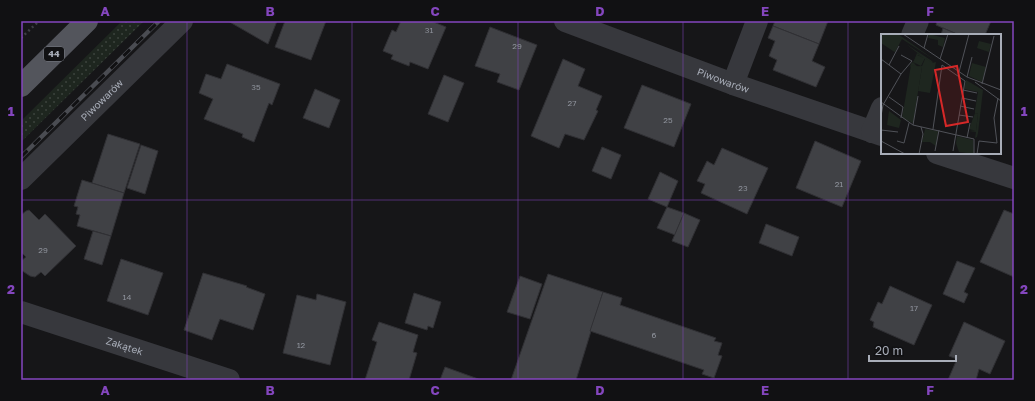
<svg xmlns="http://www.w3.org/2000/svg" width="1035" height="401" viewBox="0 0 1035 401" font-family="'Golos Text',sans-serif">
<style>
.grass{fill:url(#grass-dots)}
.building{fill:#404145;stroke:#303034}
.lines{fill:none;stroke-linecap:round;stroke-linejoin:round}
.path{stroke:#3d3f44;stroke-width:2.5;stroke-dasharray:2 3;stroke-linecap:butt}
.minor{stroke:#37383d;stroke-width:22}
.major{stroke:#53555c;stroke-width:22}
.rail-casing{stroke:#4a4c52;stroke-width:4.5}
.rail{stroke:#111113;stroke-width:3;stroke-dasharray:9;stroke-linecap:butt}
.grid{fill:none;stroke:#8446be;stroke-width:1;stroke-opacity:0.55}
.labels{text-anchor:middle;stroke-width:3;stroke-linejoin:round;paint-order:stroke}
.number-label{font-size:8px;fill:#8e929b}
.shield{fill:#111113;stroke:#7b7e86;stroke-width:1}
.shield-label{font-size:9px;font-weight:bold;fill:#a8adb8}
.street-label{font-size:10px;fill:#a8adb8;stroke:#111113}
.inset-road{fill:none;stroke:#505258;stroke-width:1}
.view{fill:#d62828;fill-opacity:0.15;stroke:#d62828;stroke-width:2}
.inset-edge{fill:none;stroke:#a8adb8;stroke-width:2}
.neatline{fill:none;stroke:#8446be;stroke-width:1.5}
.grid-label{font-size:13px;text-anchor:middle;font-weight:bold;fill:#8446be}
</style>
<defs>
<pattern id="grass-dots" width="8" height="8" patternUnits="userSpaceOnUse"><rect width="8" height="8" fill="#1e261f"/><path d="M2 2h.1M6 6h.1" fill="none" stroke="#3c433d" stroke-width="1.8" stroke-linecap="round"/></pattern>
</defs>
<rect width="100%" height="100%" fill="#161618"/>
<path class="grass" d="M122,21H144L21,142V121Z"/>
<g class="building">
<path d="M228,21H277L268,44Z"/>
<path d="M285,21H326L311,60L275,47Z"/>
<path d="M401,21H431L446,27L428,69L410,62L409,66L391,59L393,55L383,51L392,30L396,32Z"/>
<path d="M775,21H828L819,44L773,26Z"/>
<path d="M937,21H991L985,35H959L936,25Z"/>
<path d="M773,26L819,44L812,61L825,67L816,87L773,70L777,60L769,56L775,41L768,38Z"/>
<path d="M490,27L537,45L519,90L497,82L500,74L475,66Z"/>
<path d="M943,28L959,35H941Z"/>
<path d="M563,59L585,69L578,86L602,96L596,110L598,111L584,140L565,134L559,148L531,136Z"/>
<path d="M227,64L280,84L272,105L269,103L254,142L242,137L243,134L204,119L213,99L199,93L206,74L221,79Z"/>
<path d="M444,75L464,83L448,122L428,114Z"/>
<path d="M642,85L691,104L674,147L624,128Z"/>
<path d="M315,89L340,100L329,128L303,118Z"/>
<path d="M108,134L140,144L124,193L92,183Z"/>
<path d="M815,141L861,161L842,207L796,188Z"/>
<path d="M141,145L158,151L145,194L127,188Z"/>
<path d="M602,147L621,155L611,179L592,171Z"/>
<path d="M722,148L768,168L747,214L701,193L705,184L697,181L707,161L714,165Z"/>
<path d="M660,172L678,181L667,207L648,199Z"/>
<path d="M82,180L124,193L111,236L77,226L80,215L76,214L78,207L74,206Z"/>
<path d="M667,207L684,213L675,235L657,228Z"/>
<path d="M29,210L39,220L45,214L76,246L45,276L41,272L35,277L30,276L21,270V261L26,257L21,252V215L26,211Z"/>
<path d="M1004,210L1014,214V277L980,262Z"/>
<path d="M684,213L700,220L688,247L672,241Z"/>
<path d="M766,224L799,237L792,256L759,243Z"/>
<path d="M93,231L111,236L102,265L84,259Z"/>
<path d="M121,259L163,273L148,315L107,301Z"/>
<path d="M957,261L975,268L964,292L968,294L964,303L943,294Z"/>
<path d="M203,273L247,286L246,287L265,294L253,330L220,319L212,340L184,330Z"/>
<path d="M548,274L603,292L576,380H511Z"/>
<path d="M520,276L542,284L530,319L507,312Z"/>
<path d="M890,286L932,305L914,345L873,327L874,322L870,320L878,302L882,304Z"/>
<path d="M603,292L622,298L620,305L716,338L714,341L722,343L718,355L722,356L714,378L702,374L704,370L590,331Z"/>
<path d="M414,293L441,302L433,328L428,326L427,330L405,323Z"/>
<path d="M317,294L346,302L330,365L283,353L297,295L316,300Z"/>
<path d="M379,322L418,335L413,352L417,353L409,380H365L377,342L372,340Z"/>
<path d="M964,322L1005,341L990,374L979,369L976,380H948L957,359L949,356Z"/>
<path d="M445,367L481,380H440Z"/>
</g>
<g class="lines">
<path class="path" d="M21,38L39,21"/>
<g class="minor">
<path id="s1" d="M565,21L733,84L882,135"/>
<path d="M912,35L918,21"/>
<path d="M733,84L757,21"/>
<path d="M872,132L882,108"/>
<path d="M937,153L1014,178"/>
<path id="s2" d="M21,179L182,21"/>
<path id="s3" d="M21,312L229,380"/>
</g>
<path class="major" d="M21,86L87,21"/>
<g class="rail-casing">
<path id="rail" d="M21,157L159,21"/>
</g>
<use href="#rail" class="rail"/>
</g>
<path class="grid" d="M187,21V380M352,21V380M518,21V380M683,21V380M848,21V380M21,200H1014"/>
<g class="labels">
<g class="number-label">
<text x="429" y="33">31</text>
<text x="517" y="49">29</text>
<text x="256" y="90">35</text>
<text x="572" y="106">27</text>
<text x="668" y="123">25</text>
<text x="839" y="187">21</text>
<text x="743" y="191">23</text>
<text x="43" y="253">29</text>
<text x="127" y="300">14</text>
<text x="914" y="311">17</text>
<text x="654" y="338">6</text>
<text x="301" y="348">12</text>
</g>
<rect class="shield" x="44" y="47" width="20" height="14" rx="3"/>
<g class="shield-label">
<text x="54" y="57">44</text>
</g>
<g class="street-label">
<text dy="4" stroke="none"><textPath href="#s1" startOffset="169">Piwowarów</textPath></text>
<text dy="4" stroke="none"><textPath href="#s2" startOffset="113">Piwowarów</textPath></text>
<text dy="4" stroke="none"><textPath href="#s3" startOffset="109">Zakątek</textPath></text>
</g>
</g>
<g transform="translate(881 34)">
<rect width="120" height="120" fill="#161618"/>
<path d="M0,0H17L55,27L21,5L14,18L12,17L0,9ZM48,0L64,4L62,13L57,11V6L47,4ZM98,7L110,10L108,18L96,14ZM36,19L52,28L51,29L55,28L49,59L37,57L41,33L30,32L28,34L31,28L36,32H41L44,25L37,21L32,28L35,30L32,29ZM91,29L105,33L101,48L88,42ZM85,46L102,56L97,99L96,103L94,104L95,98L88,97L95,96L97,80L94,79V76L97,58L83,55ZM76,102L92,106L93,120L78,118L75,109Z" fill="#1e261f"/>
<path d="M8,77L20,86L18,94L6,91ZM94,79L97,80L95,97L88,95Z" fill="#1e261f"/>
<path d="M30,31L41,33L32,89L21,84ZM44,95L57,97L55,112L49,108H41Z" fill="#1e261f"/>
<path d="M25,10L51,27L50,28L44,24L40,32L32,28L36,21L43,24Z" fill="#1e261f"/>
<path class="inset-road" d="M22,0L86,43L120,56M43,14L47,0M0,25L20,40L2,71L0,82M59,25L67,0M8,31L18,12M78,38L88,0M20,40L31,27L20,21M86,43L91,23M94,48L120,67M101,50L113,2M82,56L96,59M8,63L22,73L20,84M81,64L95,67M0,68L32,91L93,105V120M79,72L93,75M78,81L92,83M32,91L37,62M52,95L61,31L84,47L72,117M0,96L17,98M86,104L89,89M0,107L24,120M16,107L23,109L28,89M54,117L58,96M38,120L42,100L40,93M96,120L98,107L116,109L113,84L117,64"/>
<path class="view" d="M76,32L87,88L65,92L54,36Z"/>
<rect width="120" height="120" class="inset-edge"/>
</g>
<rect width="1035" height="401" fill="none" stroke="#111113" stroke-width="44"/>
<path d="M869 355v6h87v-6" fill="none" stroke="#a8adb8" stroke-width="2"/>
<text x="875" y="355" font-size="12" fill="#a8adb8" stroke="#111113" stroke-width="3" paint-order="stroke">20 m</text>
<rect x="22" y="22" width="991" height="357" class="neatline"/>
<g class="grid-label">
<text x="105" y="16">A</text>
<text x="270" y="16">B</text>
<text x="435" y="16">C</text>
<text x="600" y="16">D</text>
<text x="765" y="16">E</text>
<text x="930" y="16">F</text>
<text x="11" y="116">1</text>
<text x="1024" y="116">1</text>
<text x="11" y="294">2</text>
<text x="1024" y="294">2</text>
<text x="105" y="395">A</text>
<text x="270" y="395">B</text>
<text x="435" y="395">C</text>
<text x="600" y="395">D</text>
<text x="765" y="395">E</text>
<text x="930" y="395">F</text>
</g>
</svg>
